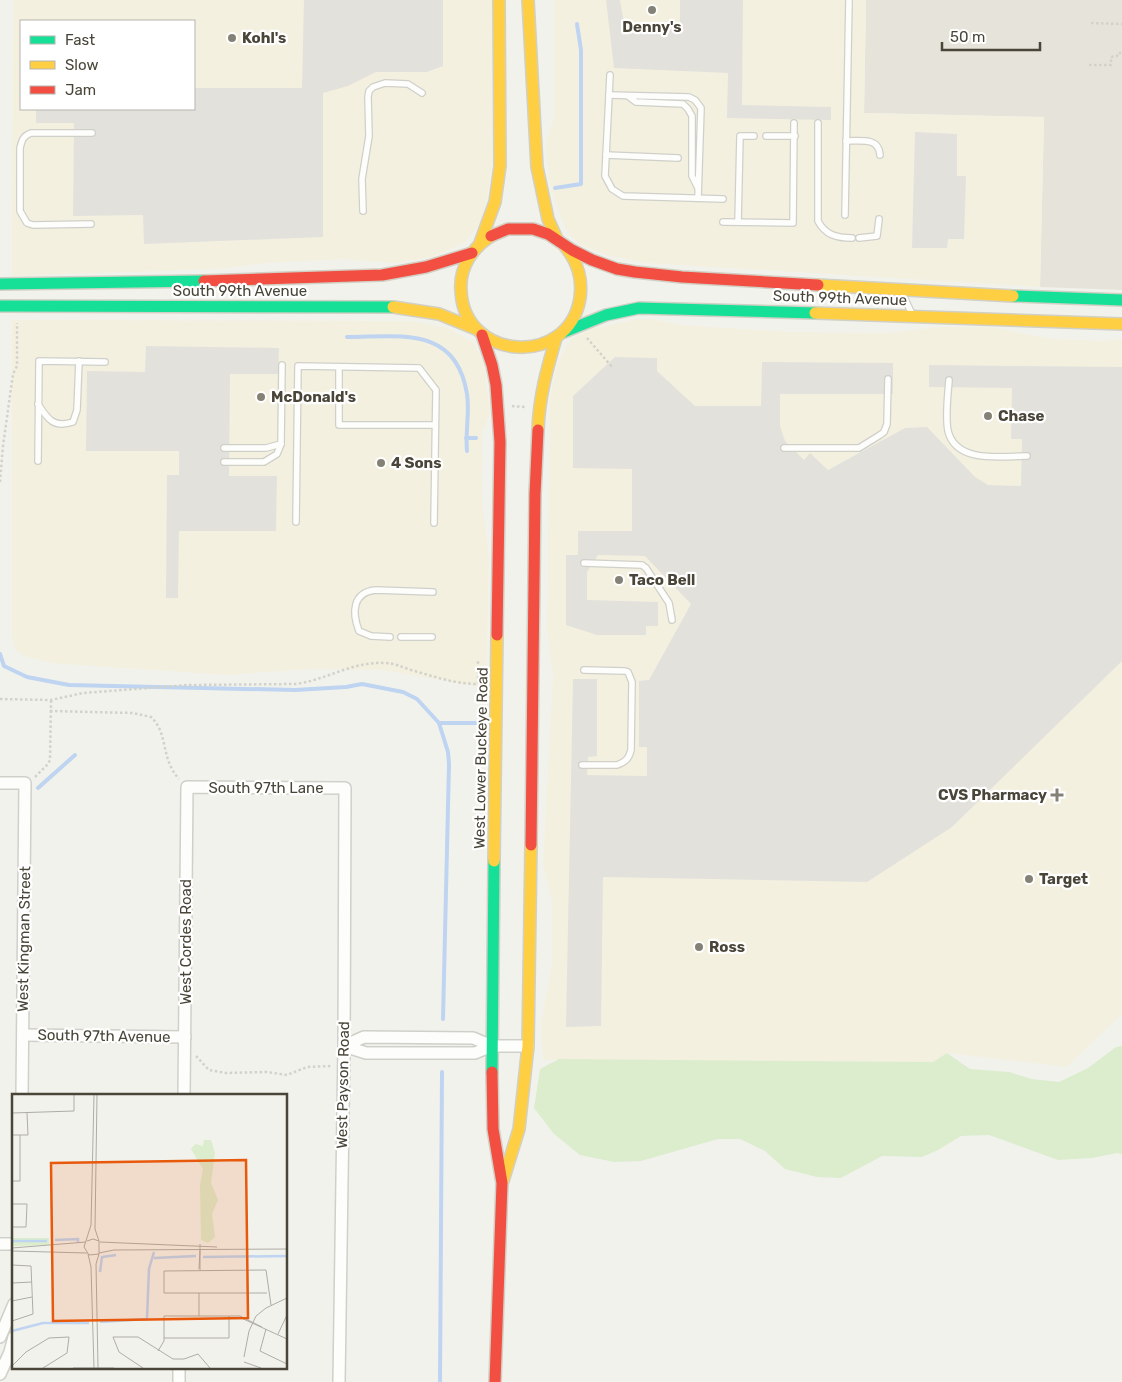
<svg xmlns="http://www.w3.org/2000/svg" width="1122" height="1382" viewBox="0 0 1122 1382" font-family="Rubik,sans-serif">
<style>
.residential{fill:#e6e4da}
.commercial{fill:#f4f0e0;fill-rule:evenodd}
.green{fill:#dbedcd}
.parking{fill:#e2e1dc}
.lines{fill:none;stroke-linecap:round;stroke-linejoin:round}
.stream{stroke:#bed4f0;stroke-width:4}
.lane-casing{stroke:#d0d0ca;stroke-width:8}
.street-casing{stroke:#d0d0ca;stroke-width:14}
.fast-casing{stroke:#d2d0c4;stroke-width:14}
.slow-casing{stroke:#d2d0c4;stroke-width:14}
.jam-casing{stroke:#d2d0c4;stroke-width:14}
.path{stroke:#d2d2cb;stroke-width:2.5;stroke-dasharray:2.5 2.5;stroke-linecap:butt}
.lane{stroke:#fdfdfc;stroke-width:5.5}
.street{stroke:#fdfdfc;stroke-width:11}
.fast{stroke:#16e098;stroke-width:11}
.slow{stroke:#ffcf43;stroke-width:11}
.jam{stroke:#f24e42;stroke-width:11}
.poi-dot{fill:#848277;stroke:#fff;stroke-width:2}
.labels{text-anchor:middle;stroke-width:4.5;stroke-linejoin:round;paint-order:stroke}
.poi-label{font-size:15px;font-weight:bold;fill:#494538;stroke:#fff;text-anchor:start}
.street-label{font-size:15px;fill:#494538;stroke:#fff}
.inset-river{fill:none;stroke:#bed4f0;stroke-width:2.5}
.inset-road{fill:none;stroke:#aeada5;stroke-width:1}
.view{fill:#e8590c;fill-opacity:0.15;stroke:#e8590c;stroke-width:2.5}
.inset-edge{fill:none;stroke:#494538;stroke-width:2.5}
</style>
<rect width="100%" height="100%" fill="#f2f2ed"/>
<path class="residential" d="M866,0H1122V290L1040,287L1044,117L864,113Z"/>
<g class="commercial">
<path d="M13,0H492L493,154L487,200L480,224L465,242L433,257L393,263L341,259L269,263L218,269L12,276ZM21,21H194V109H21Z"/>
<path d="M554,0H866L864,113L1044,117L1040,287L645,263L606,255L581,245L571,236L564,225L554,199L549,178L546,150L547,138L554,116Z"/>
<path d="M637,319H652L680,325L794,332L887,333L938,327H991L1052,339L1101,341L1122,339V1014L1067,1067L947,1053L933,1062L543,1060L541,1024L552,962V903L543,864L553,676L547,630L550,399L556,368L563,351L572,338L592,329Z"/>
<path d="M12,320L412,321L447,328L473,342L484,362L490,414L482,433V502L489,556L486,688L382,670L311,669L226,675L51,663L24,656L16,651L12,637Z"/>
</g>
<path class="green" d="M1122,1046V1154L1117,1153L1092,1158L1058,1160L989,1135L961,1136L938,1150L922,1157L882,1156L841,1178L817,1177L785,1169L765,1151L740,1139H718L641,1161L614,1162L580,1155L554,1134L534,1108L540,1069L559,1059L933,1062L947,1053L970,1069L1009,1072L1032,1079L1059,1082L1088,1068L1116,1047Z"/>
<g class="parking">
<path d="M304,0H443V66L427,72H376L348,86L323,93V237L144,244L143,215L73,216L74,123H36V109H194V88H302Z"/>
<path d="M606,0H620L624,24L666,26L680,34V0H743L742,105L831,107V120L727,118L728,73L614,68Z"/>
<path d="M915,132L957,134V176H966L964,239H948L947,248H912Z"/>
<path d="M146,346L279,348L278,374H230L229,476H277L276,531H179L178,598H166L167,475H179V451H86L87,371L145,372Z"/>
<path d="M615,357L657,358V371L695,406H761L762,362L893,363V394H780V426L785,441L804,460L810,453L828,470L905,428L927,427L975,477L988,485L1021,486L1022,439H1011L1012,388L929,387V365L1122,367V661L952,827L867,882L603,877L601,1026L566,1027L573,679H597V756L588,757L587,775L647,776V747H639V681L649,680L691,604L645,556L598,555L587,572V600L658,602V626H646V635H597L566,625V555H578V531H632V469L573,468V396Z"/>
</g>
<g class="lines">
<g class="stream">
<path d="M555,188L581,184V50L577,24"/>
<path d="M347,337C400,337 456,325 467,394C470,412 465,433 467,451"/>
<path d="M466,438H476"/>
<path d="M0,654L4,666L27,677L69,685L295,690L346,687L362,684L403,692L417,699L439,723L448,752L449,764L443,1019"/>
<path d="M439,723H479"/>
<path d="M38,788L75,755"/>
<path d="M440,1382L442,1072"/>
</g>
<g class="lane-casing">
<g id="lane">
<path d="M610,75L605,176L612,189L623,196L723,199"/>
<path d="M609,95L689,97L695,100L701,108L698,198"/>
<path d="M628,96L636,102L683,104L688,109L692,116V176L698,188"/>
<path d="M818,123V221C825,235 837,238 852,238"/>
<path d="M766,136H795"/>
<path d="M846,141C860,141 879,137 880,155"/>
<path d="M606,155L678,158"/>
<path d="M363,211L362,179L369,136L368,97L369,91L373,87L385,83L408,84L422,93"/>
<path d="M845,215L849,0"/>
<path d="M723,222L793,223L794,123"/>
<path d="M738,222L740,136H754"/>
<path d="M91,224L33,225L27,223L20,211V148C22,140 23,136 31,133H92"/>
<path d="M859,238L877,236L879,219"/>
<path d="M902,293L912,314"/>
<path d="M339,367V425H435"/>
<path d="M949,380C948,395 945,415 948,431C956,464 1002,456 1027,456"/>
<path d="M38,404C48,420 54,428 73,422L77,410L79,361"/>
<path d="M224,448H266L281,444"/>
<path d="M784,448H859L880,435L884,432L887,424L888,379"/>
<path d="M38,461L39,361L105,362"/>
<path d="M224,462H264L277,454L281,444L282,365"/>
<path d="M296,522L298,366L419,368L436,390L434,523"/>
<path d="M584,563L642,565L646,568L669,603L672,620"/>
<path d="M390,637L371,636L359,631C352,613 352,592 376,590L433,592"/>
<path d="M401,637H432"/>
<path d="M582,765H617C626,762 629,758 631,750L632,682L628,672L625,671L584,670"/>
</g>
</g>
<g class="street-casing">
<g id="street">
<path d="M0,783H25L22,1096"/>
<path d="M23,1035L185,1037"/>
<path d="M344,1046L366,1053H475L492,1046H528"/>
<path d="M344,1046L364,1037L473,1038L492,1046"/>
<path d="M184,1096L187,787L345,788L344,1046L339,1382"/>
<path d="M0,1244H14"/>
<path d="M0,1337L14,1304"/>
<path d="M0,1374L10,1352L14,1337"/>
<path d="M179,1382V1368"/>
</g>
</g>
<g class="fast-casing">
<g id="fast">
<path d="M0,284L204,281"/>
<path d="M1013,296L1122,300"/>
<path d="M0,306L393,307"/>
<path d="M564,332L606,315L639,308L815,313"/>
<path d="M492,1072L494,861"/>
</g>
</g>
<g class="slow-casing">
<g id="slow">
<path d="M528,0L537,167L548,219L557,239"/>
<path d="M491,236C472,248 459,268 461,291C464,361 569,368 580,298C583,277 577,261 564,245"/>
<path d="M480,243L495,202L500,166L499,0"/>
<path d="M818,285L1013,296"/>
<path d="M393,307L439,314L476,329"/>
<path d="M815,313L1122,324"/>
<path d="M538,430C539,397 547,369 556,338"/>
<path d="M494,861L497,635"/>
<path d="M503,1181L519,1129L528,1046L531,845"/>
</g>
</g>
<g class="jam-casing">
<g id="jam">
<path d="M491,236L508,229H533L548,234L572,250L592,260L617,269L635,272L682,277L818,285"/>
<path d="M204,281L382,275L426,267L472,253"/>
<path d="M482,335L492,365L496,385L500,442L497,635"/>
<path d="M531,845L535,494L538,430"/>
<path d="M492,1072L493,1129L502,1183L495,1382"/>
</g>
</g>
<g class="path">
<path d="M1091,23L1122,24"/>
<path d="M1089,65H1111V57L1117,56L1118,53H1122"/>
<path d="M587,338L613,368"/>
<path d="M512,406L525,407"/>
<path d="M0,482L3,446L13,374L17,366V323"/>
<path d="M0,699L51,700L83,693L188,685L296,684C326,680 353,661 385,663C394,663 402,667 411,670C433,676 454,684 478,684V661"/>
<path d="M50,711L133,713L151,717C169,734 160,758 179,779"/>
<path d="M35,777L48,764L50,760L51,701"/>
<path d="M196,1056L209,1070L226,1073L267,1072L287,1075L307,1067L332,1066"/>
</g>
<use href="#lane" class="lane"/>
<use href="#street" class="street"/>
<use href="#fast" class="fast"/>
<use href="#slow" class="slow"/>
<use href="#jam" class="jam"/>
</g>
<g class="poi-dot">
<circle cx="652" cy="10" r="5"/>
<circle cx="232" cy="38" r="5"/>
<circle cx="261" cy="397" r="5"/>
<circle cx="988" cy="416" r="5"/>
<circle cx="381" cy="463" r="5"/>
<circle cx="619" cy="580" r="5"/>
<path d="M1054.5 787.5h5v5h5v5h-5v5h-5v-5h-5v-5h5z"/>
<circle cx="1029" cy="879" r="5"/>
<circle cx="699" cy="947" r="5"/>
</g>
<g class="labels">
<g class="poi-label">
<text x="652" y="32" text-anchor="middle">Denny's</text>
<text x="242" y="43">Kohl's</text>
<text x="271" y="402">McDonald's</text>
<text x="998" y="421">Chase</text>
<text x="391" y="468">4 Sons</text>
<text x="629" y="585">Taco Bell</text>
<text x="1047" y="800" text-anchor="end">CVS Pharmacy</text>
<text x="1039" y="884">Target</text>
<text x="709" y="952">Ross</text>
</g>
<g class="street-label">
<text x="240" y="296">South 99th Avenue</text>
<text transform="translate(840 298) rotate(2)" y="5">South 99th Avenue</text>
<text transform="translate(481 758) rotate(-89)" y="5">West Lower Buckeye Road</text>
<text x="266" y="793">South 97th Lane</text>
<text transform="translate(24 939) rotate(-89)" y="5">West Kingman Street</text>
<text transform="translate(186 942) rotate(-90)" y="5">West Cordes Road</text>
<text transform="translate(104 1036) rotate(1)" y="5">South 97th Avenue</text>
<text transform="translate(343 1085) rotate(-89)" y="5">West Payson Road</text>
</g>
</g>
<g transform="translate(12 1094)">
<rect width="275" height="275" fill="#f2f2ed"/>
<path d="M192,46H199L203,59L199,89L206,106L200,120L203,143L196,149L189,146L188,91L191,75L179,55L183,50L191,52ZM0,144H37V151L0,152Z" fill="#dbedcd"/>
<path class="inset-river" d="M43,146L66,145V148M0,147H35M191,163L275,162M142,164L184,162M88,178L90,163L104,161M88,228L135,225L137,175L142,158M0,237L31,229H77"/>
<path class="inset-road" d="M85,1L83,135L87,147M0,19L62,17V1M0,41H16L15,19M0,87H8V41M0,110H15L14,133H0M75,147L81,145L87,147V160L77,161L72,153L79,131L82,1M88,148L205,153M188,150V176M0,154L74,148M0,157L75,159M87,159L102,156L275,155M76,160L79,173L82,274M0,171L19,172L21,220L0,227M187,175L188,156M0,189L20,188M187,199V222M255,199H152V177L254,176L259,211M0,207L20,203M227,223L275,245M254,235L248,257L275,270M266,240L275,221M152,244H217V222M146,257L152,247V222H228L250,233M232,263L237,237L244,222L254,214L275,204M232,268L249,274M0,272L14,258L37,244L57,243L55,259L31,274M61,274H102M86,274L84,170L87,160M131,274L107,258L101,243H126L161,265H172L186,260L198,274"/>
<path class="view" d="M234,66L236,224L41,227L39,69Z"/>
<rect width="275" height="275" class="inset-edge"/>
</g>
<rect x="20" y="20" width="175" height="90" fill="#ffffff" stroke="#b6b5af"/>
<rect x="30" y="36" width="25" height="8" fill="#16e098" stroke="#b6b5af"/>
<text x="65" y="45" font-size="15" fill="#494538">Fast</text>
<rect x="30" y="61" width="25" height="8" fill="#ffcf43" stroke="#b6b5af"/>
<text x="65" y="70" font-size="15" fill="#494538">Slow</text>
<rect x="30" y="86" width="25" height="8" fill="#f24e42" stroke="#b6b5af"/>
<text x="65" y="95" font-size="15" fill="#494538">Jam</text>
<path d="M942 42v8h98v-8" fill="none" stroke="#494538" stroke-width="2.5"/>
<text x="950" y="42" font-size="15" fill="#494538" stroke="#ffffff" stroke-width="4" paint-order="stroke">50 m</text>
</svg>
